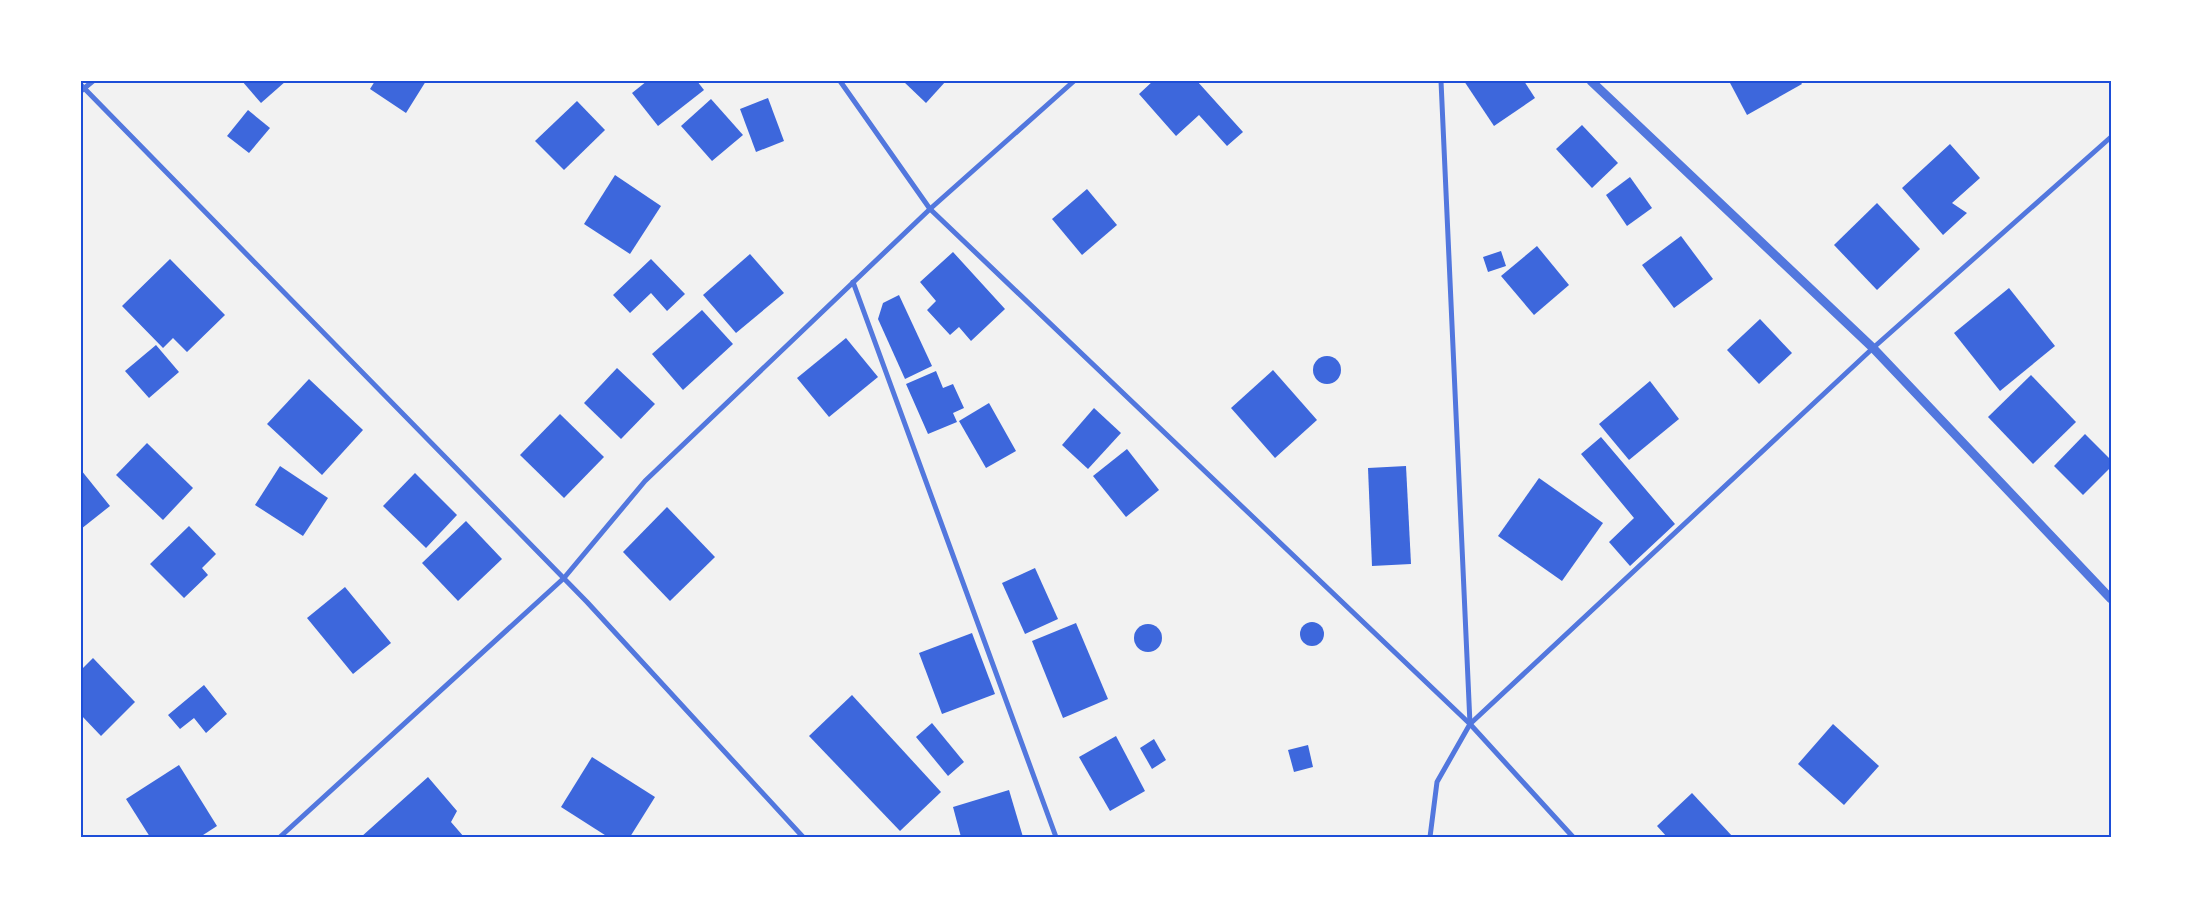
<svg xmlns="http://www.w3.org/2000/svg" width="2192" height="918" viewBox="0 0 2192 918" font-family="Raleway,sans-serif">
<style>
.building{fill:#3d67dc}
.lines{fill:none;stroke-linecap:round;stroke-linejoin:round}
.minor{stroke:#5277de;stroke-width:5}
.tertiary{stroke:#5277de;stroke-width:9}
.neatline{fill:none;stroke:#1d4ed8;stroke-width:2}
</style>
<rect width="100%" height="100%" fill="#f2f2f2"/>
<g class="building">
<path d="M242,81H286L261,103Z"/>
<path d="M375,81H426L406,113L370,89Z"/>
<path d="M647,81H697L704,90L658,126L632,93Z"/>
<path d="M903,81H946L926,103Z"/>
<path d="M1153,81H1197L1243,132L1227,146L1199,115L1176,136L1139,94Z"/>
<path d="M1464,81H1524L1535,98L1494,126Z"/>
<path d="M1729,81H1800L1802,84L1747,115Z"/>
<path d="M768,98L784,141L756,152L740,109Z"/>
<path d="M711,99L743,135L712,161L681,126Z"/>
<path d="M577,101L605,130L564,170L535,141Z"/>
<path d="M248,110L270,128L249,153L227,136Z"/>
<path d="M1582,125L1618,163L1592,188L1556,149Z"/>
<path d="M1950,144L1980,178L1952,203L1967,213L1943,235L1902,188Z"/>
<path d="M615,175L661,206L630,254L584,224Z"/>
<path d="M1630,177L1652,208L1627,226L1606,195Z"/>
<path d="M1087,189L1117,225L1082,255L1052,219Z"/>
<path d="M1877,203L1920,249L1877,290L1834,245Z"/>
<path d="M1681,236L1713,279L1674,308L1642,265Z"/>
<path d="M1537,246L1569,285L1534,315L1501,276Z"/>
<path d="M1501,251L1506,266L1488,272L1483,257Z"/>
<path d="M953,252L1005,309L971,341L959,327L950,335L927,310L936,301L920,282Z"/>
<path d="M750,254L784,293L736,333L703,295Z"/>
<path d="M170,259L225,315L187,352L173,338L163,348L122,306Z"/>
<path d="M651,259L685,294L667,311L651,293L630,313L613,295Z"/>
<path d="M2009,288L2055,346L2000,391L1954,333Z"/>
<path d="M899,295L932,366L905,379L878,319L883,303Z"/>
<path d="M702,310L733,344L683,390L652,354Z"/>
<path d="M1760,319L1792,353L1759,384L1727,350Z"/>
<path d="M846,338L878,377L829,417L797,378Z"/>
<path d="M156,345L179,372L149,398L125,371Z"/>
<circle cx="1327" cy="370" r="14"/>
<path d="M617,368L655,404L621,439L584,403Z"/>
<path d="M1273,370L1317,420L1275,458L1231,408Z"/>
<path d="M936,371L943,388L953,384L964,408L953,413L957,422L928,434L906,384Z"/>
<path d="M2031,375L2076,422L2033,464L1988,417Z"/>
<path d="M309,379L363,430L322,475L267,424Z"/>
<path d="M1650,381L1679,419L1629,460L1599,424Z"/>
<path d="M989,403L1016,451L986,468L959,421Z"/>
<path d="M1094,408L1121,433L1088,469L1062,445Z"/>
<path d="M560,414L604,457L564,498L520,455Z"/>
<path d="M2085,434L2111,460V467L2083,495L2054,466Z"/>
<path d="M1601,437L1675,524L1630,566L1609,542L1634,518L1581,454Z"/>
<path d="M147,443L193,488L163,520L116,475Z"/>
<path d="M1127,449L1159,490L1126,517L1093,476Z"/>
<path d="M280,466L328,498L303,536L255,505Z"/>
<path d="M1406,466L1411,564L1372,566L1368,468Z"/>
<path d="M81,470L110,506L81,529Z"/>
<path d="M415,473L457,515L426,548L383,506Z"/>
<path d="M1539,478L1603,523L1562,581L1498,536Z"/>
<path d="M667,507L715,557L670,601L623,552Z"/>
<path d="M466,521L502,559L458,601L422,563Z"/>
<path d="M189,526L216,554L202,568L208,575L184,598L150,564Z"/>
<path d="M1035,568L1058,619L1025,634L1002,583Z"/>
<path d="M345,587L391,643L353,674L307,618Z"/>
<circle cx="1312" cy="634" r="12"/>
<path d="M1076,623L1108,699L1063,718L1032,641Z"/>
<circle cx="1148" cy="638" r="14"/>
<path d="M972,633L995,694L942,714L919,653Z"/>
<path d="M93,658L135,702L101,736L81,715V670Z"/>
<path d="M204,685L227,714L206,733L194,718L180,729L168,715Z"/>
<path d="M852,695L941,792L900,831L809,736Z"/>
<path d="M932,723L964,762L948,776L916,737Z"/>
<path d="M1833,724L1879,766L1844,805L1798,764Z"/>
<path d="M1116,736L1145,791L1110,811L1079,757Z"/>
<path d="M1154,739L1166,760L1152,769L1140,748Z"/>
<path d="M1308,745L1313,767L1294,772L1288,750Z"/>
<path d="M592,757L655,797L630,837H608L561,807Z"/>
<path d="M179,765L217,826L200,837H150L126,799Z"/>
<path d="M428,777L457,811L451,822L464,837H361Z"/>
<path d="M1009,790L1023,837H961L953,807Z"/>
<path d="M1692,793L1733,837H1667L1657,826Z"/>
</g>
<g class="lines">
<g class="minor">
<path d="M840,81L930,209L1470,724L1573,837"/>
<path d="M81,85L587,602L803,837"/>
<path d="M81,91L93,81"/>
<path d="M853,282L1056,837"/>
<path d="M1470,724L1873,348L2111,137"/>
<path d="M280,837L564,578L645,481L930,209L1074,81"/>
<path d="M1430,837L1437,782L1470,724L1441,81"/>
</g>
<path class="tertiary" d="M1591,81L1873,348L2111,599"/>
</g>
<rect width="2192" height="918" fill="none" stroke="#ffffff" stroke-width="165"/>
<rect x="82" y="82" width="2028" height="754" class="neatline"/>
</svg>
